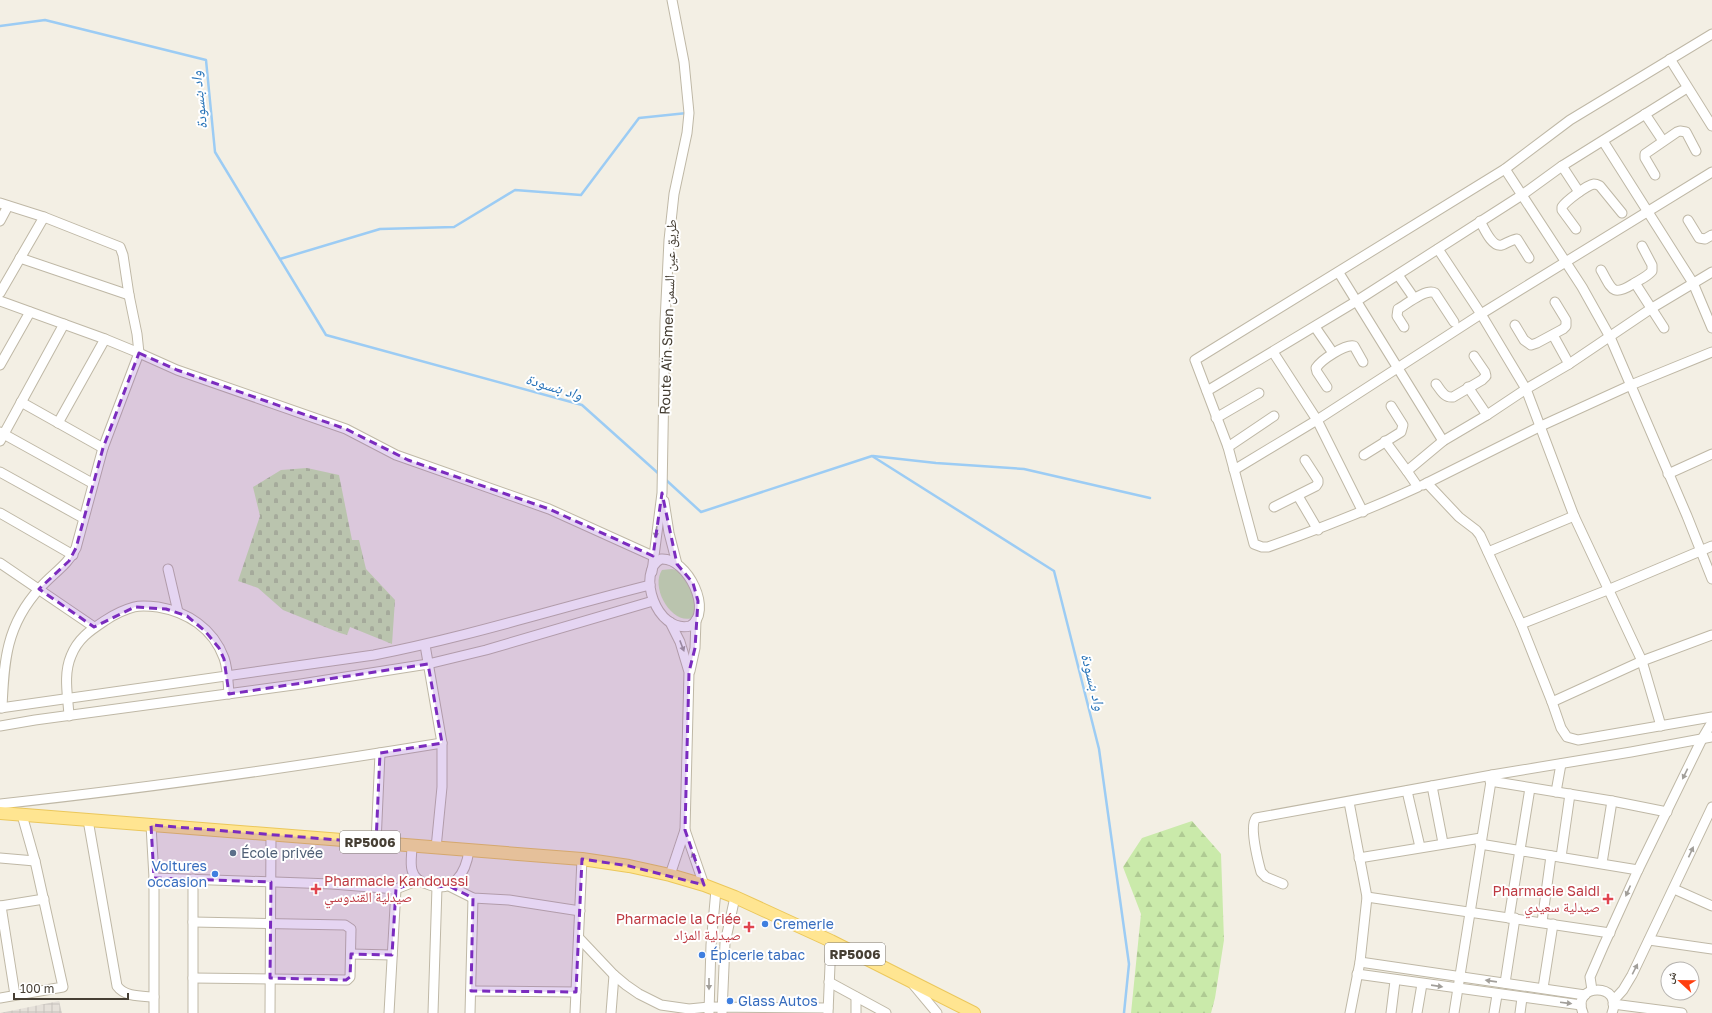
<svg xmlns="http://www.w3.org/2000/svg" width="1712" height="1013" viewBox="0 0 1712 1013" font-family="'Golos Text','Noto Naskh Arabic',sans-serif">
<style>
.industrial{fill:url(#industrial-grid)}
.forest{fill:url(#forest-firs)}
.cemetery{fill:url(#cemetery-stones)}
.green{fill:#caeaaa}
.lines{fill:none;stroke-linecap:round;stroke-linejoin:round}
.stream{stroke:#9cccf4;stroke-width:2.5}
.minor-casing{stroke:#bfb8a6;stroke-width:11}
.major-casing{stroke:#ebc75b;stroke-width:14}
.minor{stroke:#fff;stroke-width:9}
.major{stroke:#ffe591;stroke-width:12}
.oneway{fill:#a29f9a}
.marked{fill:#7b2cbf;fill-opacity:0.2;stroke:#7b2cbf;stroke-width:3;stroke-dasharray:8 5;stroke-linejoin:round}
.service-dot{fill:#5c6f8a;stroke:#fff;stroke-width:1.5}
.shop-dot{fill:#3f7fe0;stroke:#fff;stroke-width:1.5}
.health-dot{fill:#e0444e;stroke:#fff;stroke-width:1.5}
.labels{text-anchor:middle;stroke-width:4;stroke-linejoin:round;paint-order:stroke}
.shield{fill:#fff;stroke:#7e7971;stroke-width:1}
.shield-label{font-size:13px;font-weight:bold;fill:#463f34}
.street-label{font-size:14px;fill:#463f34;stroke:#fff}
.service-label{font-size:14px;fill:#4e5e75;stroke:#fff;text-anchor:start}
.shop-label{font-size:14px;fill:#366cbe;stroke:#fff;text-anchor:start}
.health-label{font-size:14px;fill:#be3a42;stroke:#fff;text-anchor:end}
.water-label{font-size:15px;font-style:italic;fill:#2773b8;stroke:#fff}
</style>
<defs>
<pattern id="industrial-grid" width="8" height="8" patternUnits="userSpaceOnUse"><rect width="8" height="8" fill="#e5e0d9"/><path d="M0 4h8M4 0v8" fill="none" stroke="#c6c1bb"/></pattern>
<pattern id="forest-firs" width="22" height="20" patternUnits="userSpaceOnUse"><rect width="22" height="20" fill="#caeaaa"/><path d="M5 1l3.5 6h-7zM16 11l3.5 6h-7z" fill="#afca93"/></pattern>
<pattern id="cemetery-stones" width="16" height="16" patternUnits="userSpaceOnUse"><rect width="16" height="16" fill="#caeaaa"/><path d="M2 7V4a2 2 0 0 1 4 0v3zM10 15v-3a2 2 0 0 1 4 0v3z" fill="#afca93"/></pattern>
</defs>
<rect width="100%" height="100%" fill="#f3efe4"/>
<path class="industrial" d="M59,1001L62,1013H0Z"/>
<path class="forest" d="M1192,821L1221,854L1224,940L1215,998L1211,1013H1131L1141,914L1123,867L1142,838Z"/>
<path class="cemetery" d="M307,468L339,475L352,540H359L366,569L395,600L392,644L350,627L347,635L340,633L283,610L258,588L238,581L260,516L253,487L281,470Z"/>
<path class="green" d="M672,569L682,572L696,595V616C675,630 649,589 662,570Z"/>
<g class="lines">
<g class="stream">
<path d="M0,26L45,20L206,60L215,152L326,335L582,405L659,474"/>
<path d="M280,259L380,229L454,227L515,190L581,195L639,118L687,113"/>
<path d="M873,456L936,463L1024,469L1150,498"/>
<path d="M665,479L701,512L872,456L1054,571L1099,749L1129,964L1124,1013"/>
</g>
<g class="minor-casing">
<g id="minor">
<path d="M1712,34L1570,120L1505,169L1195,360L1228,447L1254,544L1262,547H1268C1319,529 1368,510 1418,487L1407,471L1443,441L1487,415L1526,389L1569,364L1652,308L1712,272"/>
<path d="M1670,59L1712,126"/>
<path d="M1645,114L1663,141"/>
<path d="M1603,141L1693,283L1712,328"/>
<path d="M1562,166L1579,192"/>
<path d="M1505,169L1582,287L1610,337L1687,516L1712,579"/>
<path d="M1655,175L1645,158V154L1677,132L1680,131L1686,132L1696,151"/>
<path d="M0,203L44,217L120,247L123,255L129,295L137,334L139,353L103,448L76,548C68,565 52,574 40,588C6,625 4,661 2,708"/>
<path d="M1688,220L1699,238L1705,239L1712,235"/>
<path d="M0,221L8,206"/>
<path d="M1480,221C1484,228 1492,248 1502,245C1507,243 1511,240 1517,239L1529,258"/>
<path d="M1576,229L1562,210V207C1566,201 1587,185 1594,184C1597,184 1598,185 1600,186L1622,213"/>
<path d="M1438,249L1481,314L1526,389L1574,516L1642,661L1661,726"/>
<path d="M20,258L129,295"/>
<path d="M1601,270C1612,289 1612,297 1633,284C1639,280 1647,277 1652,271V265L1642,246"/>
<path d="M1339,273L1443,441"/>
<path d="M1398,275L1414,298"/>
<path d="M1635,283L1664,328"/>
<path d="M0,293L44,217"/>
<path d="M0,301L105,339L139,353L177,370L346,429L396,455L549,509L653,556"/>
<path d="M1515,325L1524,340L1531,345L1537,343L1563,329L1566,326V320L1555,302"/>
<path d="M1315,327L1333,353"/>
<path d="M1404,327L1397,316L1398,309C1407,304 1426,288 1435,293L1454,322"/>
<path d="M1553,335L1569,364"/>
<path d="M1273,352L1317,420L1363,512"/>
<path d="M0,365L30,312"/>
<path d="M1436,384C1441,390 1444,398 1453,397L1482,380L1486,376L1485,372L1474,356"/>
<path d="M1327,387L1317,372L1316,368C1321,360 1345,344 1354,346L1363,362"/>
<path d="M1468,387L1487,415"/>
<path d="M1207,391L1355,302L1522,195L1562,166L1687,88"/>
<path d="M21,402L103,448"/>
<path d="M1216,418L1259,393"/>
<path d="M58,423L105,339"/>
<path d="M0,432L92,483"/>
<path d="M0,441L64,324"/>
<path d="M1385,441L1407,471"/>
<path d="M1228,447L1274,416"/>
<path d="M1364,455L1401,432L1403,425L1391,406"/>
<path d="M1234,470L1317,420L1481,314L1712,172"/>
<path d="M0,472L83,518"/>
<path d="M1668,474L1712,454"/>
<path d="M1427,483L1459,517L1476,530L1480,535L1521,624L1552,702L1561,728L1567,737L1578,740L1712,717"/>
<path d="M1423,485L1541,426L1631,385L1712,352"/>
<path d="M1298,496L1318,530"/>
<path d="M664,501L669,533L677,564"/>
<path d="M1274,507L1316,486L1318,483V480L1305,460"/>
<path d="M0,513L73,555"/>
<path d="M1488,552L1574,516"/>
<path d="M661,559C688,557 714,613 690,626C656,634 636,571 661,559Z"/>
<path d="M0,563L94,627"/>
<path d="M168,569L178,612"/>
<path d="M652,572L662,493L665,322L669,240L674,194L687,133L689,113L684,62L672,0"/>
<path d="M670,622L680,642L689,672L685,830L670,875"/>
<path d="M1521,624L1610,589L1712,546"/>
<path d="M425,645L442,743V787L436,848"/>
<path d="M690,671L695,648L696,620"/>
<path d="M1552,702L1642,661L1712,635"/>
<path d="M0,708L374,655C467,637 558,608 650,585"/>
<path d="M69,716C68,696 63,675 71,656C78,638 91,630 106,620C115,614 123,610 134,607C141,605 150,606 158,607C187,612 213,628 224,658C228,669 228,683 229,694"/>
<path d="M0,726L35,720L301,684L428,664L486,650L653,601"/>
<path d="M1490,781L1612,801L1667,812"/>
<path d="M1432,786L1443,843"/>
<path d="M1407,791L1420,847"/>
<path d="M1556,792L1561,764"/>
<path d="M1349,802L1367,897L1360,962L1350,1013"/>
<path d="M0,804C148,788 295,767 442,743"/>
<path d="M88,820L117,986C125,997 141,996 154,997"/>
<path d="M151,825L154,878V1013"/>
<path d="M685,830L704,885"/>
<path d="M376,843L380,753"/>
<path d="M1480,844L1638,870"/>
<path d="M412,846C412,854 410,863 412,870C414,878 420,882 427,884C453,895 466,873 469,850"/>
<path d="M1561,857L1570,794"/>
<path d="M0,858L35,861"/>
<path d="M1359,858L1481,838"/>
<path d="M1602,863L1612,801"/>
<path d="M154,878L332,884L396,889L419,880"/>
<path d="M193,879V1013"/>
<path d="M1283,884L1266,877L1261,872C1258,861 1249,826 1256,818L1492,775L1631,752L1712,737"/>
<path d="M449,886L473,898L509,900L580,911"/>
<path d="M1674,889L1712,906"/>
<path d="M1367,897L1610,933"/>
<path d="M0,906L44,899"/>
<path d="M1,906L15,995"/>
<path d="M1509,918L1530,788"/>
<path d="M193,922L345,925L351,929L350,977L347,980L193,978"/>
<path d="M1542,922L1551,856"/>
<path d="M579,938L614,975L626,985L639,994L661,1005L689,1009L709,1007L828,1008"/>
<path d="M1649,940L1712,949"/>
<path d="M351,954L392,955"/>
<path d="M1360,962L1585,995"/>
<path d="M1357,974L1581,1005"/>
<path d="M829,982L886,1013"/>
<path d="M912,983L937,1013"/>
<path d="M1505,983L1515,918"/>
<path d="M1543,988L1553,924"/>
<path d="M1592,990L1590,977L1603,947L1638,870L1702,739L1712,722"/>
<path d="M471,991L576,992"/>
<path d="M0,998L63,987L35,861L22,815"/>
<path d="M1613,1001L1623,990L1632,975L1712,807"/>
<path d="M1613,1004L1682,1013"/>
<path d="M709,1012L711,945L716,890"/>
<path d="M270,1013L271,835"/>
<path d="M389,1013L396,889"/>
<path d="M433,1013L437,887"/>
<path d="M470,1013L473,898"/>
<path d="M575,1013L582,859"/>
<path d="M611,1013L614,975"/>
<path d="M722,1013L725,943L735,897"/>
<path d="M828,1013L831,941"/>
<path d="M856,1013V997"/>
<path d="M1391,1013L1395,981"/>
<path d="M1417,1013L1422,984"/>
<path d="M1454,1013L1492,775"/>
<path d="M1494,1013L1497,995"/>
<path d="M1520,1013L1522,998"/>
<path d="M1583,1013C1570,983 1624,982 1612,1013"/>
</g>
</g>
<g class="major-casing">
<path id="major" d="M0,813L582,859L629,866L670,875L704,885L735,897L831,941L974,1013"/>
</g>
<use href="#minor" class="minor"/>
<use href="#major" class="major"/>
</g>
<defs><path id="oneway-solid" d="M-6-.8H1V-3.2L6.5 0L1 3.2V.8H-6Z"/></defs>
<g class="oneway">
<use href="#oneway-solid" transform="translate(656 532) rotate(98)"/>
<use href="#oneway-solid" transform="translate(682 646) rotate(69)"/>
<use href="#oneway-solid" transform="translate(1685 774) rotate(116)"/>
<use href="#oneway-solid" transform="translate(1691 852) rotate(-65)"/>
<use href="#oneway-solid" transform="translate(694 858) rotate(-109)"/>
<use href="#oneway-solid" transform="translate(1628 891) rotate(114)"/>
<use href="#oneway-solid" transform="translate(1635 969) rotate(-63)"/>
<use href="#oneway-solid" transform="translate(1491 981) rotate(-172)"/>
<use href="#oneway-solid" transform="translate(709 984) rotate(90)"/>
<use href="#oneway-solid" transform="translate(1437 986) rotate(8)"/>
<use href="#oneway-solid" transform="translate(1566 1003) rotate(7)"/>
</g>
<path class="marked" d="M139,353L177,370L346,429L408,460L549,509L653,556L662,493L677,564L693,583L698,601L695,648L689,672L685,830L704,885L629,866L582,859L576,992L471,991L473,898L449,886L434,887L419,881L396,889L392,955L351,954L350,977L346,980L270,978L271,882L154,878L151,825L376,843L380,753L442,743L428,664L229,694L224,659L219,648L205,631L187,616L166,609L135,607L94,627L39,589L69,561L76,548L103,448Z"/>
<circle class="service-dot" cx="233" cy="853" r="4"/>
<g class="shop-dot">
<circle cx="215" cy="874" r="4"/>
<circle cx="765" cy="924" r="4"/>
<circle cx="702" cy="955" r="4"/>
<circle cx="730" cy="1001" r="4"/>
</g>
<g class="health-dot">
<path d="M314 883h4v4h4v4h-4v4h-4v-4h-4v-4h4z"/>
<path d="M1606 893h4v4h4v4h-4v4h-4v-4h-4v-4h4z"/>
<path d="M747 921h4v4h4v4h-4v4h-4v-4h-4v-4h4z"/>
</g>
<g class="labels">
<g class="shield">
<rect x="340" y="831" width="60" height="22" rx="3"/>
<rect x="825" y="943" width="60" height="22" rx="3"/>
</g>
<g class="shield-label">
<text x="370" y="847">RP5006</text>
<text x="855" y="959">RP5006</text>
</g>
<g class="street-label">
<text transform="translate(668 317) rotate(-88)" y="5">Route Aïn Smen طريق عين السمن</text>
</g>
<g class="service-label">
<text x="241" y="858">École privée</text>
</g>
<g class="shop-label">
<text x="207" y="871" text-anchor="end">Voitures<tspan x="207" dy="16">occasion</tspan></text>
<text x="773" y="929">Cremerie</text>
<text x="710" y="960">Épicerie tabac</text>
<text x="738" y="1006">Glass Autos</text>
</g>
<g class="health-label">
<text x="324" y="886" text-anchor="start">Pharmacie Kandoussi<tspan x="324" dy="16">صيدلية القندوسي</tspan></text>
<text x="1600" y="896">Pharmacie Saidi<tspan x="1600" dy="16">صيدلية سعيدي</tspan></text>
<text x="741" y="924">Pharmacie la Criée<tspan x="741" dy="16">صيدلية المزاد</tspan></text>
</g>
<g class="water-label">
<text transform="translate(199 100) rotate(-96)" y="5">واد بنسودة</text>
<text transform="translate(554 387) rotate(17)" y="5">واد بنسودة</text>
<text transform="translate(1093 682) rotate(76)" y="5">واد بنسودة</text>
</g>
</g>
<g transform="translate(1680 981) rotate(292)"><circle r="19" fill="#ffffff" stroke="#b5b2ae"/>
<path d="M0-3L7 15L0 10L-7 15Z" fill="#ff3f0f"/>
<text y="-6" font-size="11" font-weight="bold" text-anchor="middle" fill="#463f34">ش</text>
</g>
<path d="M14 993v6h114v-6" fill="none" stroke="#463f34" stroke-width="2"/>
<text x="20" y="993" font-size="12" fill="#463f34" stroke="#ffffff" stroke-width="3" paint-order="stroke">100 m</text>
</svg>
